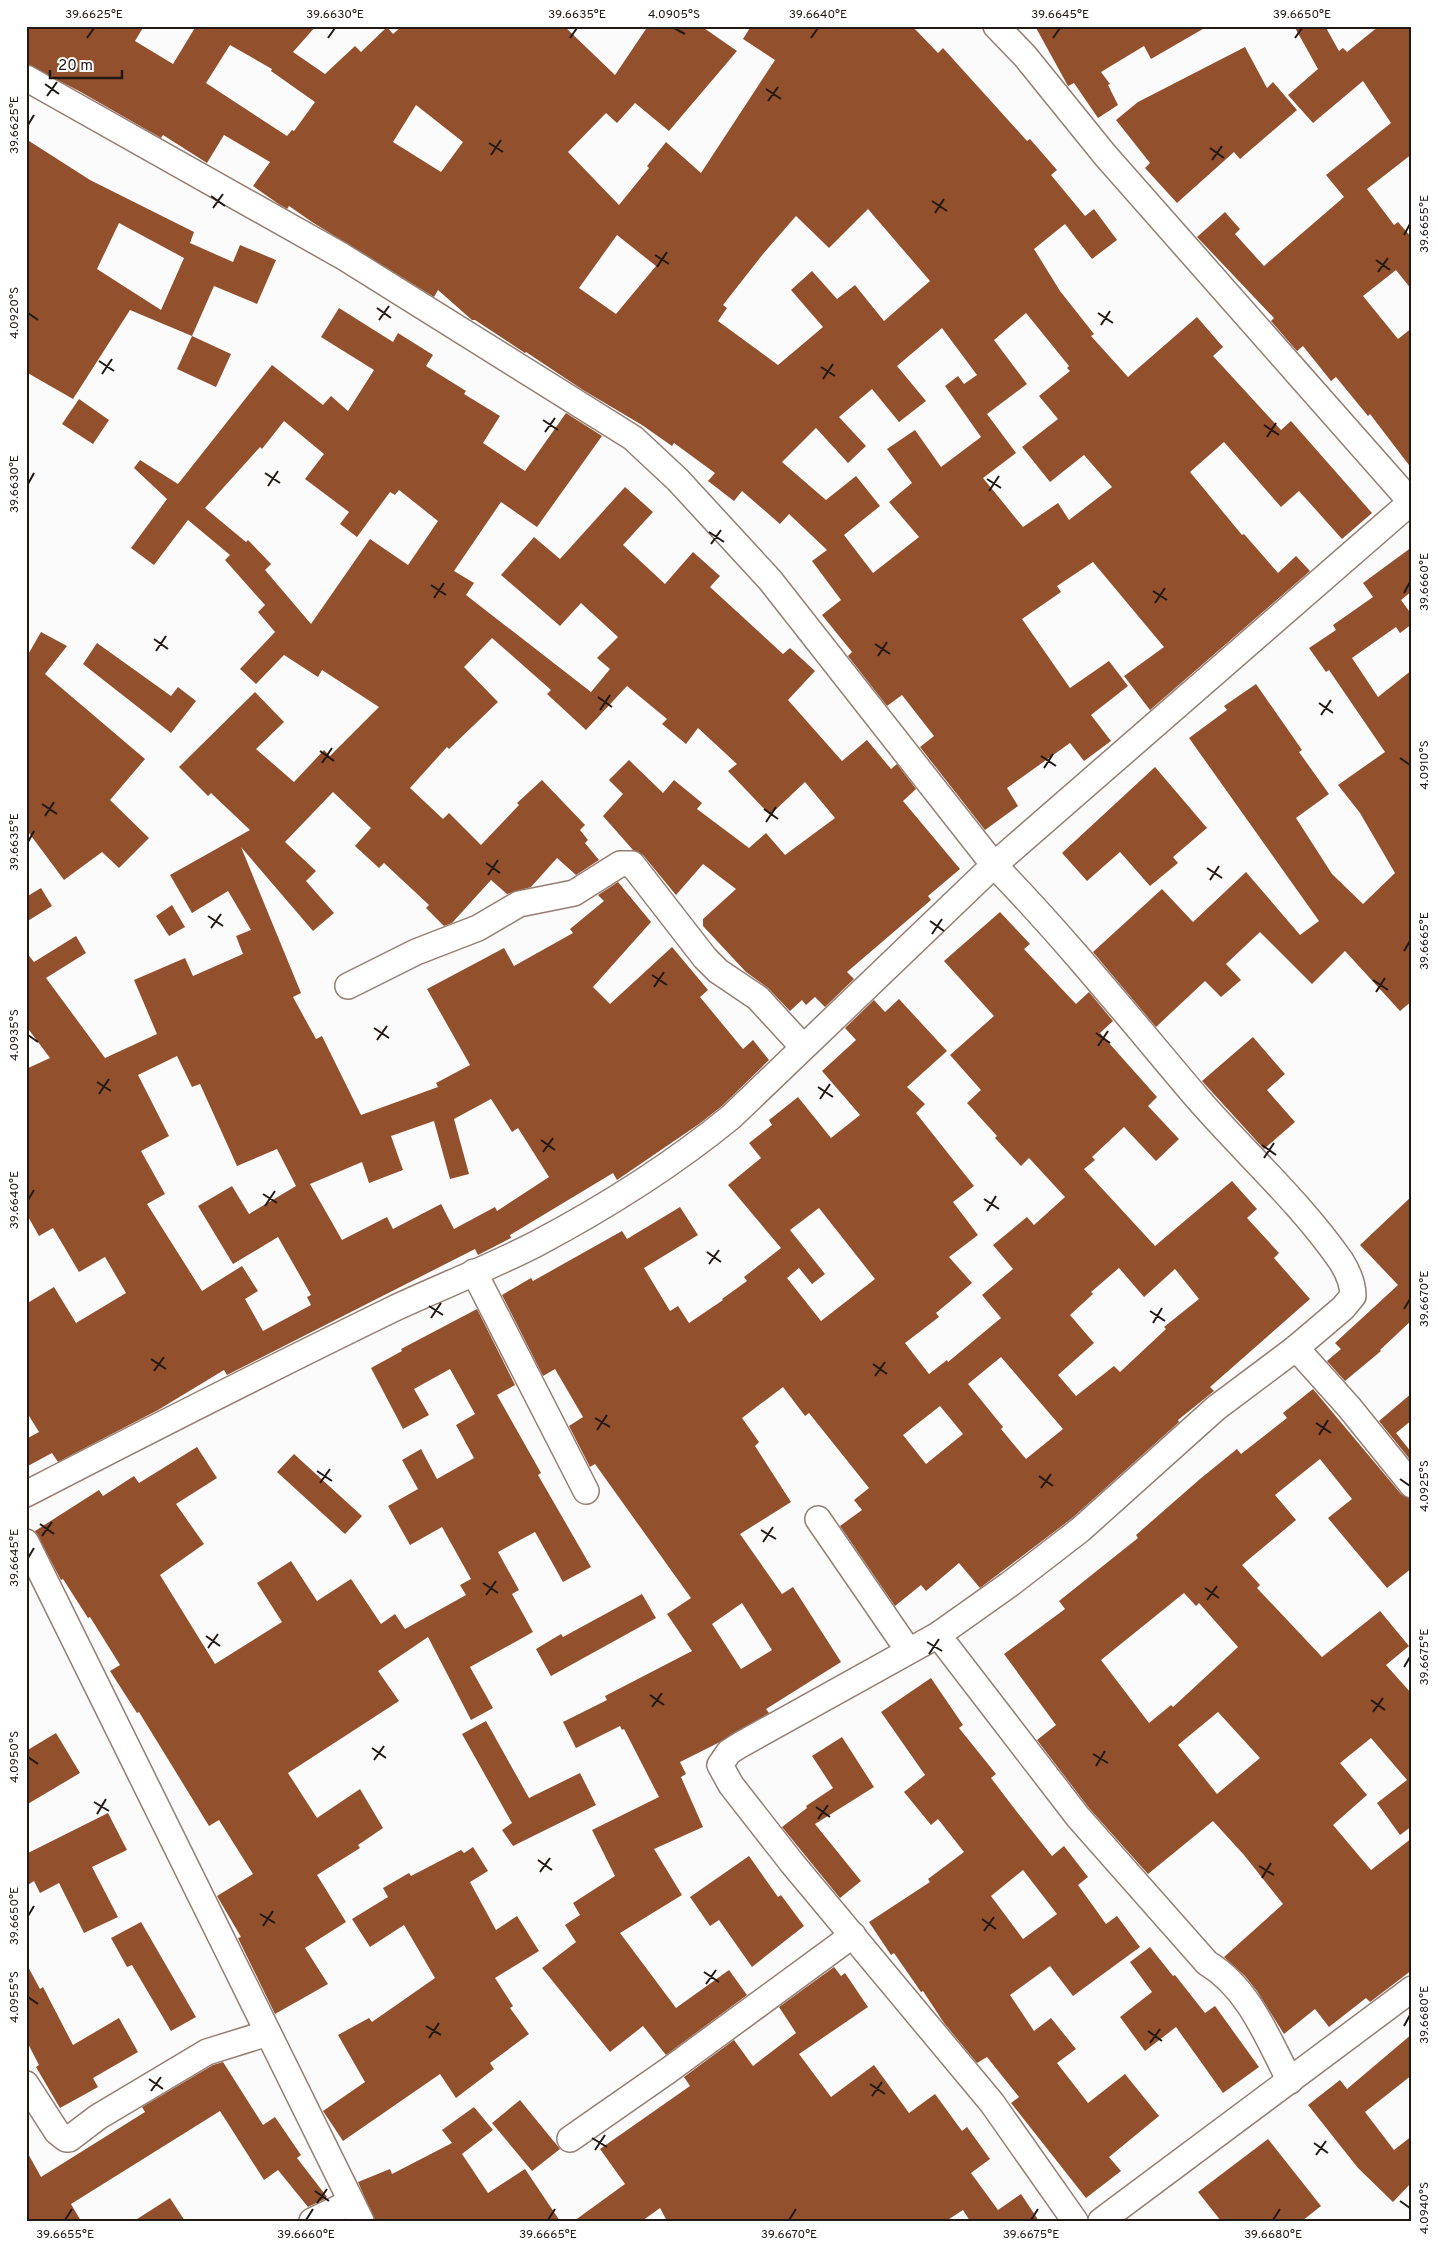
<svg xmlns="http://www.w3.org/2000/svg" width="1438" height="2247" viewBox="0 0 1438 2247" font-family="Overpass,sans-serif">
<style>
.building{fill:#93502d;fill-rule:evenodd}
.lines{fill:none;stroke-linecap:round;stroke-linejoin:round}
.street-casing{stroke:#957e73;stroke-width:28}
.street{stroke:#fff;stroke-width:25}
.ticks{fill:none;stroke:#221915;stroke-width:2}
.neatline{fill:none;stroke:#221915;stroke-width:2}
.ticks-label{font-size:12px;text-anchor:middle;fill:#221915}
</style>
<rect width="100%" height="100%" fill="#fbfbfb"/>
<g class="building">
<path d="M26,26H144L135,41L173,64L196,26H316L293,52L325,74L355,46L361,52L387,27L393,34L402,26H564L615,75L648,26H701L737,51L669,131L635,103L617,123L606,113L568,152L619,205L649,168L647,166L666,142L701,173L775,60L743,39L751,26H912L938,53L943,48L1027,141L1030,139L1057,170L1051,175L1085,216L1094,209L1117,240L1092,259L1065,224L1034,249L1060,291L1094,334L1091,336L1128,377L1197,317L1223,347L1213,356L1281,430L1291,421L1372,513L1342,539L1299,491L1281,507L1224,442L1190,472L1242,535L1244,534L1278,573L1296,556L1310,571L1150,710L1124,676L1164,647L1093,562L1057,586L1061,592L1022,619L1070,688L1109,661L1128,686L1091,715L1111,741L1084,761L1070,743L1007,788L1018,806L985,830L920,747L934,736L902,695L887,706L848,656L852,652L822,615L841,600L812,561L827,550L789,514L780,524L742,491L734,501L708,481L715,473L674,443L672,446L642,425L583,390L526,352L525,353L475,320H472L438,290L434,297L312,222L289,206L287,209L280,205L253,186L270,162L224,135L207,163L163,135L161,138L79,91L26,64ZM230,45L272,69L271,71L315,102L294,131L292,130L287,136L206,83ZM416,105L463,142L441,172L393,142ZM868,209L930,281L884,321L855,285L837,299L812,271L791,290L823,327L778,365L718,321L727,308L723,305L763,254L796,216L829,248ZM617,235L656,266L616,314L579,288ZM1026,313L1069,366L1067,368L1070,371L1039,396L1058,419L1022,447L1050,482L1084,455L1112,487L1069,520L1058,503L1023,527L983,478L1016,453L987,414L1027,384L994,340ZM942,328L977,375L964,384L958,376L945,386L981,437L941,467L915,430L887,449L912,483L889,502L919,537L873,573L844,535L880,506L856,476L826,500L782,462L816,428L848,463L866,446L839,417L872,389L899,422L926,401L897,366Z"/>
<path d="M1035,26H1208L1151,59L1144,46L1101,72L1110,84L1108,85L1118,105L1098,118L1074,83L1068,86Z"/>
<path d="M1294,26H1325L1339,51L1343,48L1347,52L1379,26H1412V154L1367,189L1394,225L1398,222L1412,238V290L1396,270L1363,296L1398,339L1412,328V469L1370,414L1368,416L1336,377L1331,381L1303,346L1297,351L1271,321L1274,318L1197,237L1225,212L1240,229L1235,234L1264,266L1344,197L1326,175L1391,123L1363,81L1313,123L1288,95L1318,69Z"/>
<path d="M1245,47L1267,88L1273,82L1297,110L1240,159L1234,152L1177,203L1145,168L1150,163L1116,120L1138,102Z"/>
<path d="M26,139L90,180L194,232L190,243L233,262L240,245L276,260L257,304L214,286L192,336L130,310L73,399L26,372ZM119,223L184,258L161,310L97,269Z"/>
<path d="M339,308L393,342L398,333L433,355L426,366L466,391L464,394L500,416L483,443L525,471L566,413L602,436L537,527L501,502L454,571L474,583L466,595L591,692L610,669L597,658L618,637L581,603L560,626L501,575L534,537L560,559L625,487L653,512L623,545L665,584L693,552L720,576L710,587L783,654L790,648L815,671L788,700L842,761L867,740L891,769L897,764L916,789L903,801L960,869L928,896L931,900L847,972L854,979L825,1007L815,997L806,1005L802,1000L790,1011L768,988L746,972L703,926V919L736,889L703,864L676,895L643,855L633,850L603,816L623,794L609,780L629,760L663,793L674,780L702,803L697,809L749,848L766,833L785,855L835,818L805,782L770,815L728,771L737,764L698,728L686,744L662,724L667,719L627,686L586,730L547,694L551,690L492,638L464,667L498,702L449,749L447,747L410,788L443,819L449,813L481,845L519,805L517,803L542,780L585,825L580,830L588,840L585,843L599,860L576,875L557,858L531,887L507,894L491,880L452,923L444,926L426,908L429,905L384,863L379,868L355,846L371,828L333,792L285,842L316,871L306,881L334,913L313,931L241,847L301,993L293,997L316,1039L322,1036L361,1115L438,1087L436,1083L470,1065L427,989L504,948L514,966L573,933L570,929L604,901L598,895L618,882L651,922L593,987L610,1004L672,947L708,990L700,997L743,1049L753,1040L769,1060L722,1106L699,1124L617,1180L613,1173L510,1235L511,1238L478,1255L475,1249L227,1375L224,1370L158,1410L58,1462L52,1453L26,1467V1439L39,1432L26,1411V1304L54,1287L76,1323L126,1293L105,1257L79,1272L53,1228L39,1236L26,1213V1069L50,1058L26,1026V952L34,962L76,936L86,953L46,978L105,1058L157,1034L134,980L185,958L193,976L243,954L236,936L251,930L228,891L192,913L170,875L250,830L211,793L208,796L179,767L255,692L284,722L256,749L294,782L324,750L330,756L379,707L322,670L318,677L284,655L256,684L240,669L275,632L258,612L265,605L225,560L230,555L188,520L154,565L131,548L167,499L134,468L140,460L178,484L272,365L323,405L331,396L348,411L374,370L321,337ZM284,421L324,454L305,479L349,512L340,524L357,537L390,492L395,495L399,490L438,521L408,565L370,539L311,624L265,570L271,564L248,540L246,542L205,508L260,447L262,449ZM177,1056L192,1087L200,1084L237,1166L277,1149L296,1186L249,1214L232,1186L198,1206L233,1264L278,1237L311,1295L307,1297L311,1305L263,1331L245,1299L258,1291L242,1266L202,1291L147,1204L165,1194L141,1151L169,1136L138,1075ZM491,1099L512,1132L518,1128L549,1177L497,1211L495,1207L454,1229L441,1204L393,1229L387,1217L342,1240L310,1184L362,1162L369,1183L403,1170L391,1136L434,1121L450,1179L469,1174L454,1119Z"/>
<path d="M192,336L231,354L216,387L177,369Z"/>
<path d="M79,399L109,420L93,444L62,424Z"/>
<path d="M1412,547V591L1401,600L1412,615V624L1400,633L1396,627L1352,658L1378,697L1412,670V1001L1400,1011L1345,951L1312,984L1260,932L1226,964L1241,980L1221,997L1205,981L1156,1027L1093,952L1162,889L1193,922L1246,872L1300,935L1319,921L1189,738L1227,710L1224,706L1256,684L1302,750L1299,752L1329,794L1296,818L1332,874L1363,904L1395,873L1360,813L1338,785L1385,752L1329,670L1326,672L1309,648L1336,630L1333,625L1373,597L1363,583Z"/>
<path d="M41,632L67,646L45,674L145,759L110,800L149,838L119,868L102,852L64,880L26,829V658Z"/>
<path d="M97,643L171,696L178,687L196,701L171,733L83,664Z"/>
<path d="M1155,767L1207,828L1173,857L1178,863L1150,886L1120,852L1087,881L1062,853Z"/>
<path d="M41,888L52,906L26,922V897Z"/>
<path d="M172,905L185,927L169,936L156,916Z"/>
<path d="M1000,912L1030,944L1024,949L1076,1004L1089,992L1113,1021L1100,1033L1157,1097L1148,1106L1179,1139L1156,1161L1124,1127L1092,1157L1095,1160L1084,1169L1155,1246L1232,1181L1257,1209L1247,1218L1279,1253L1274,1258L1310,1299L1210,1387L1214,1391L1178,1420L1179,1422L1071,1519L1001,1572L980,1588L959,1563L926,1591L921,1585L895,1606L840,1526L862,1510L854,1500L869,1488L809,1413L805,1416L783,1387L742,1418L759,1442L755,1446L791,1502L740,1534L782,1594L793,1587L841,1662L766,1709L769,1713L718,1743L680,1762L686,1774L681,1777L703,1827L654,1849L682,1895L620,1933L676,2008L729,1970L747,1995L666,2055L643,2026L610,2052L542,1968L576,1942L565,1925L580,1915L573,1903L615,1876L592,1830L659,1797L624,1729L622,1730L620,1726L576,1748L563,1722L607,1700L605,1696L692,1651L667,1614L691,1598L595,1464L590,1467L569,1426L583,1417L555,1369L543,1376L502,1295L531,1278L533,1281L622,1231L627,1239L680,1207L698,1235L644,1268L670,1311L678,1306L689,1323L723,1300L722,1299L747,1281L744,1277L781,1248L728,1185L761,1158L749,1143L772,1125L769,1120L798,1097L831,1138L860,1115L822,1071L856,1040L845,1028L874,1000L885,1012L899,999L947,1051L907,1087L925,1104L916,1113L974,1186L953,1202L978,1235L949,1257L972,1283L936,1313L939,1317L905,1343L929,1374L947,1360L948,1362L1001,1318L982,1295L1013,1269L993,1245L1027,1217L1034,1225L1065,1197L1029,1158L1021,1166L995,1138L997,1136L967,1103L981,1090L950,1055L994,1016L944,961ZM819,1208L875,1279L821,1321L787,1278L799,1268L812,1284L825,1274L790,1230ZM1119,1268L1144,1297L1175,1269L1199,1299L1164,1327L1166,1329L1120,1372L1114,1366L1076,1396L1058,1375L1094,1343L1070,1315L1093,1294L1091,1292ZM1001,1357L1063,1429L1026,1459L1001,1429L1003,1427L968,1384ZM940,1406L963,1434L926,1464L903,1435ZM742,1603L772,1650L741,1669L712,1624Z"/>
<path d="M1253,1037L1285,1074L1267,1090L1295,1122L1264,1149L1202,1081Z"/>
<path d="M1412,1196V1320L1380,1350L1381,1351L1345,1381L1327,1361L1341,1349L1335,1343L1398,1285L1360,1245Z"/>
<path d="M477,1309L515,1385L497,1395L541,1473L538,1475L591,1567L563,1582L535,1532L498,1552L519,1590L512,1594L533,1632L470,1667L493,1708L471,1720L428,1637L378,1671L399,1701L288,1773L317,1818L360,1789L383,1828L358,1845L360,1848L317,1875L346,1922L305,1948L328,1984L275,2014L238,1938L241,1937L217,1896L253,1874L219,1820L209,1826L139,1712L137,1713L110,1671L120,1665L90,1617L88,1618L63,1579L61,1580L35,1531L99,1490L103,1496L134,1476L139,1483L197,1447L217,1478L176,1504L204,1544L160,1575L215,1664L282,1622L257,1583L291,1561L317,1601L351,1579L381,1624L395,1614L405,1629L466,1595L460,1585L471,1579L442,1527L410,1545L388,1506L418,1489L402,1460L421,1449L437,1479L474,1458L456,1425L475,1414L450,1369L414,1389L429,1415L403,1429L371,1368L402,1351L401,1349Z"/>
<path d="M1313,1389L1401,1494L1412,1499V1568L1387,1588L1353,1548L1328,1518L1352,1499L1320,1459L1275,1495L1296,1520L1242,1565L1260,1585L1257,1588L1322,1657L1380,1611L1409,1646L1386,1665L1412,1694V1826L1400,1835L1377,1803L1407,1780L1371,1738L1340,1763L1367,1795L1333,1825L1371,1870L1412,1838V1970L1370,2002L1366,1998L1329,2027L1315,2009L1284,2034L1257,1991L1245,1976L1224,1957L1283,1904L1244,1855L1213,1821L1148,1874L1089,1808L1037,1740L1056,1725L1004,1654L1065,1609L1059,1601L1138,1538L1136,1535L1200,1479L1237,1449L1241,1454L1287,1418L1283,1413ZM1184,1593L1196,1606L1199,1603L1238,1647L1173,1707L1171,1705L1149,1723L1101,1660ZM1218,1712L1260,1758L1217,1794L1178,1745Z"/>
<path d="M1412,1393V1420L1396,1433L1412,1453V1462L1379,1421Z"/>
<path d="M294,1454L362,1516L345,1534L277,1472Z"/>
<path d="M642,1594L656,1618L551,1676L536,1649L561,1634L563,1637Z"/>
<path d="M931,1678L963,1725L959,1728L996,1774L991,1778L1017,1812L1052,1856L1064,1846L1088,1877L1078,1885L1106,1924L1117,1916L1140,1947L1073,1996L1050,1966L1010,1995L1034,2031L1051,2018L1076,2049L1057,2063L1088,2103L1125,2074L1159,2116L1109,2157L1121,2171L1086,2198L1011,2103L1019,2097L987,2057L977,2063L944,2023L923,1991L921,1992L894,1953L891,1955L869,1922L930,1882L928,1879L964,1852L938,1819L931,1825L904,1792L925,1775L881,1712ZM1023,1870L1057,1914L1023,1939L991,1896Z"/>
<path d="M486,1721L529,1798L580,1773L596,1805L513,1846L502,1830L512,1823L462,1734Z"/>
<path d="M56,1733L80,1773L26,1805V1751Z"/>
<path d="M842,1737L874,1787L815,1824L861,1881L840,1898L782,1827L807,1808L806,1806L833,1788L812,1756Z"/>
<path d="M108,1813L127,1850L92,1867L118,1917L84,1933L59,1883L40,1893L34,1881L26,1886V1854Z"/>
<path d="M473,1847L488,1871L470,1882L496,1930L517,1916L539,1951L495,1978L513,2006L510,2008L529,2034L490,2063L494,2069L456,2098L440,2074L343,2141L323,2111L365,2082L338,2035L369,2018L372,2022L435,1978L404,1925L370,1947L352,1919L388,1897L383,1888L409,1873L411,1876L461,1850L464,1853Z"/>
<path d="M749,1856L778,1897L781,1895L804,1926L752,1967L719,1920L710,1926L690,1897Z"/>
<path d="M141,1922L196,2017L171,2031L132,1965L127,1967L111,1938Z"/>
<path d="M1150,1947L1173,1976L1175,1975L1205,2013L1215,2006L1259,2067L1223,2093L1176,2027L1145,2051L1120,2017L1152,1992L1130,1962Z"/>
<path d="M26,1963L40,1989L43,1987L73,2045L119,2018L138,2052L93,2078L98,2087L60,2108L36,2067L39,2065L26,2040Z"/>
<path d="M834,1967L841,1976L845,1973L868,2007L799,2054L831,2097L874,2065L909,2113L935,2094L962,2131L967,2127L990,2159L971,2173L998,2210L1021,2194L1039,2221H970L963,2210L946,2221H667L660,2208L642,2221H574L625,2184L600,2149L690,2086L684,2077L734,2040L753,2066L796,2033L779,2007Z"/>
<path d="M1412,2034V2075L1365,2112L1394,2150L1412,2136V2182L1393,2202L1358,2168L1308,2105L1340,2080L1347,2089Z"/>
<path d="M223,2062L263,2125L275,2117L301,2155L297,2158L327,2197L325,2199L308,2207L278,2170L264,2180L220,2111L71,2204L81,2221H26V2150L41,2177L145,2112L142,2107L213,2065Z"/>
<path d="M520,2100L560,2149L532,2171L492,2123Z"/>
<path d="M474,2107L493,2130L462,2154L488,2193L525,2169L560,2221H375L358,2182L390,2169L392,2174L452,2143L442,2130Z"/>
<path d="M1268,2139L1321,2206L1302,2221H1221L1198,2192Z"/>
<path d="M170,2198L185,2221H134Z"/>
</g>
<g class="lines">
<g class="street-casing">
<g id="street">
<path d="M996,26L1025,56L1105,155L1412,503"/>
<path d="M26,78L342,256L633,438L678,480L770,580L994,865C1066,939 1131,1020 1198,1099C1245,1153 1300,1202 1341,1261C1348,1272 1353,1283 1353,1296L1343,1308L1296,1348L1216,1408L1080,1530L1010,1584L938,1635L740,1745L729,1752L720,1765L731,1785L792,1863L992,2103L1075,2221"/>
<path d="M348,986L416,952L478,928L519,904L574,893L620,864H632L705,958L718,971L758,998L803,1047"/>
<path d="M474,1272L586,1491"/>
<path d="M1296,1348L1349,1407L1412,1485"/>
<path d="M26,1494C148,1431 270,1369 393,1309C440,1287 489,1268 536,1244C604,1208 671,1166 731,1117L994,865L1411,502"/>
<path d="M818,1519L908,1650"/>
<path d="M26,1542L361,2221"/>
<path d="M938,1635L1078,1817L1207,1963C1249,1988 1268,2039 1290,2081"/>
<path d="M26,2084L57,2132L66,2139H69L98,2117L207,2052L268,2033"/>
<path d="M570,2139L669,2070L853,1935"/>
<path d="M312,2221L351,2202"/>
<path d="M1101,2221L1412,1989"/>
</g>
</g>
<use href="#street" class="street"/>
</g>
<path class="ticks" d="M674,28L685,34M87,38L94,28M328,38L335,28M570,38L577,28M811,38L818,28M1053,38L1060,28M1295,38L1302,28M45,84L59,94M766,89L781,99M47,96L57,82M768,101L778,87M28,125L34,115M489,143L503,152M1210,148L1224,158M491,155L501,140M1212,160L1222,146M211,196L225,206M932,201L947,211M213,208L223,194M935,213L944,199M1404,235L1410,224M655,255L669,264M1376,260L1390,270M657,267L667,252M1378,272L1388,258M377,308L391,318M28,313L38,320M1098,313L1113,323M379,320L389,306M1101,325L1110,311M99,361L114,371M821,367L835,376M102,374L112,359M823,379L833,364M543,420L558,430M1264,425L1279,435M545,432L555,418M1267,437L1276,423M265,473L280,483M987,479L1001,488M28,484L34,473M268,486L278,471M989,491L999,476M709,532L724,542M711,544L721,530M431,585L446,595M1153,591L1167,600M1404,593L1410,582M434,598L444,583M1155,603L1165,588M154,639L168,649M875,644L890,654M156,651L166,636M878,656L887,642M598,697L612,707M1319,703L1333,713M600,710L610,695M1321,715L1331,700M320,751L334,761M1041,756L1056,766M1400,758L1410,765M322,763L332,748M1044,768L1053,754M42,804L57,814M764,809L778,819M45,816L54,802M766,822L776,807M28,842L34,831M486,863L500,873M1207,868L1222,878M488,875L498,860M1210,880L1219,866M208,916L223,926M930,921L944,931M211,928L221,914M932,934L942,919M1404,951L1410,941M652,975L667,985M1373,980L1388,990M654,987L664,972M1376,992L1385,978M374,1028L389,1038M1096,1033L1110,1043M28,1035L38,1042M377,1040L387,1026M1098,1046L1108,1031M97,1082L111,1091M818,1087L833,1097M99,1094L109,1079M820,1099L830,1084M541,1140L555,1150M1262,1145L1276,1155M543,1152L553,1138M1264,1158L1274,1143M263,1194L277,1203M984,1199L999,1209M28,1200L34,1190M265,1206L275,1191M987,1211L996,1196M707,1252L721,1262M709,1264L719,1250M429,1306L443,1315M1404,1309L1410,1299M1150,1311L1165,1321M431,1318L441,1303M1153,1323L1162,1308M151,1359L166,1369M873,1364L887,1374M154,1371L164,1357M875,1376L885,1362M595,1418L610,1427M1316,1423L1331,1433M597,1430L607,1415M1319,1435L1328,1420M317,1471L332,1481M1039,1476L1053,1486M1400,1479L1410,1486M320,1483L330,1469M1041,1488L1051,1474M40,1524L54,1534M761,1530L776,1539M42,1536L52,1522M763,1542L773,1527M28,1558L34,1548M483,1583L498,1593M1205,1588L1219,1598M486,1595L496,1581M1207,1600L1217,1586M206,1636L220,1646M927,1642L942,1651M208,1648L218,1634M929,1654L939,1639M1404,1667L1410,1657M650,1695L664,1705M1371,1700L1385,1710M652,1707L662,1693M1373,1712L1383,1698M372,1748L386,1758M1093,1754L1108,1763M28,1757L38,1764M374,1760L384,1746M1096,1766L1105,1751M94,1802L109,1811M816,1807L830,1817M97,1814L106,1799M818,1819L828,1805M538,1860L552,1870M1259,1866L1274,1875M540,1872L550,1858M1262,1878L1271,1863M260,1914L275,1923M28,1916L34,1906M982,1919L996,1929M263,1926L273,1911M984,1931L994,1917M704,1972L719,1982M706,1984L716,1970M28,1997L38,2004M426,2026L441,2035M1404,2026L1410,2015M1148,2031L1162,2041M429,2038L439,2023M1150,2043L1160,2029M149,2079L163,2089M870,2084L885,2094M151,2091L161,2077M872,2096L882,2082M592,2138L607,2147M1314,2143L1328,2153M595,2150L605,2135M1316,2155L1326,2141M315,2191L329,2201M1400,2201L1410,2208M317,2203L327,2189M65,2220L72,2209M306,2220L313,2209M548,2220L555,2209M789,2220L796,2209M1031,2220L1038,2209M1273,2220L1280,2209"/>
<rect width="1438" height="2247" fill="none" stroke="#ffffff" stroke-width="55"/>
<path d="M50 70v8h72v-8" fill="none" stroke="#221915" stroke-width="2.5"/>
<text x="58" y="70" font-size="15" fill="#221915" stroke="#ffffff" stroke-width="4" paint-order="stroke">20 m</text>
<rect x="28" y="28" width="1382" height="2192" class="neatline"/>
<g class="ticks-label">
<text x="94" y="18">39.6625°E</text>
<text x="335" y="18">39.6630°E</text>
<text x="577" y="18">39.6635°E</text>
<text x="674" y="18">4.0905°S</text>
<text x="818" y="18">39.6640°E</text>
<text x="1060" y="18">39.6645°E</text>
<text x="1302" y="18">39.6650°E</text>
<text transform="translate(14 125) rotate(-90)" y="4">39.6625°E</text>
<text transform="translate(1424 224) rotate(-90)" y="4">39.6655°E</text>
<text transform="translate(14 313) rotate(-90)" y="4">4.0920°S</text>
<text transform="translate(14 484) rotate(-90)" y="4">39.6630°E</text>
<text transform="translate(1424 582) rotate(-90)" y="4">39.6660°E</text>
<text transform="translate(1424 765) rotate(-90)" y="4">4.0910°S</text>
<text transform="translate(14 842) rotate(-90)" y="4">39.6635°E</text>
<text transform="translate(1424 941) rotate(-90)" y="4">39.6665°E</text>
<text transform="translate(14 1035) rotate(-90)" y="4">4.0935°S</text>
<text transform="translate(14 1200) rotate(-90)" y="4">39.6640°E</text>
<text transform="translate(1424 1299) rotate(-90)" y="4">39.6670°E</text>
<text transform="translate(1424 1486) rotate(-90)" y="4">4.0925°S</text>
<text transform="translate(14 1558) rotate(-90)" y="4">39.6645°E</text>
<text transform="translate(1424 1657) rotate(-90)" y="4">39.6675°E</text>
<text transform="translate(14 1757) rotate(-90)" y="4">4.0950°S</text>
<text transform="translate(14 1916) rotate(-90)" y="4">39.6650°E</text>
<text transform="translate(14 1997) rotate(-90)" y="4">4.0955°S</text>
<text transform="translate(1424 2015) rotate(-90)" y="4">39.6680°E</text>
<text transform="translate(1424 2208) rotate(-90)" y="4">4.0940°S</text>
<text x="65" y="2238">39.6655°E</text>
<text x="306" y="2238">39.6660°E</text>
<text x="548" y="2238">39.6665°E</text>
<text x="789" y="2238">39.6670°E</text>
<text x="1031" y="2238">39.6675°E</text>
<text x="1273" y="2238">39.6680°E</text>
</g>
</svg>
